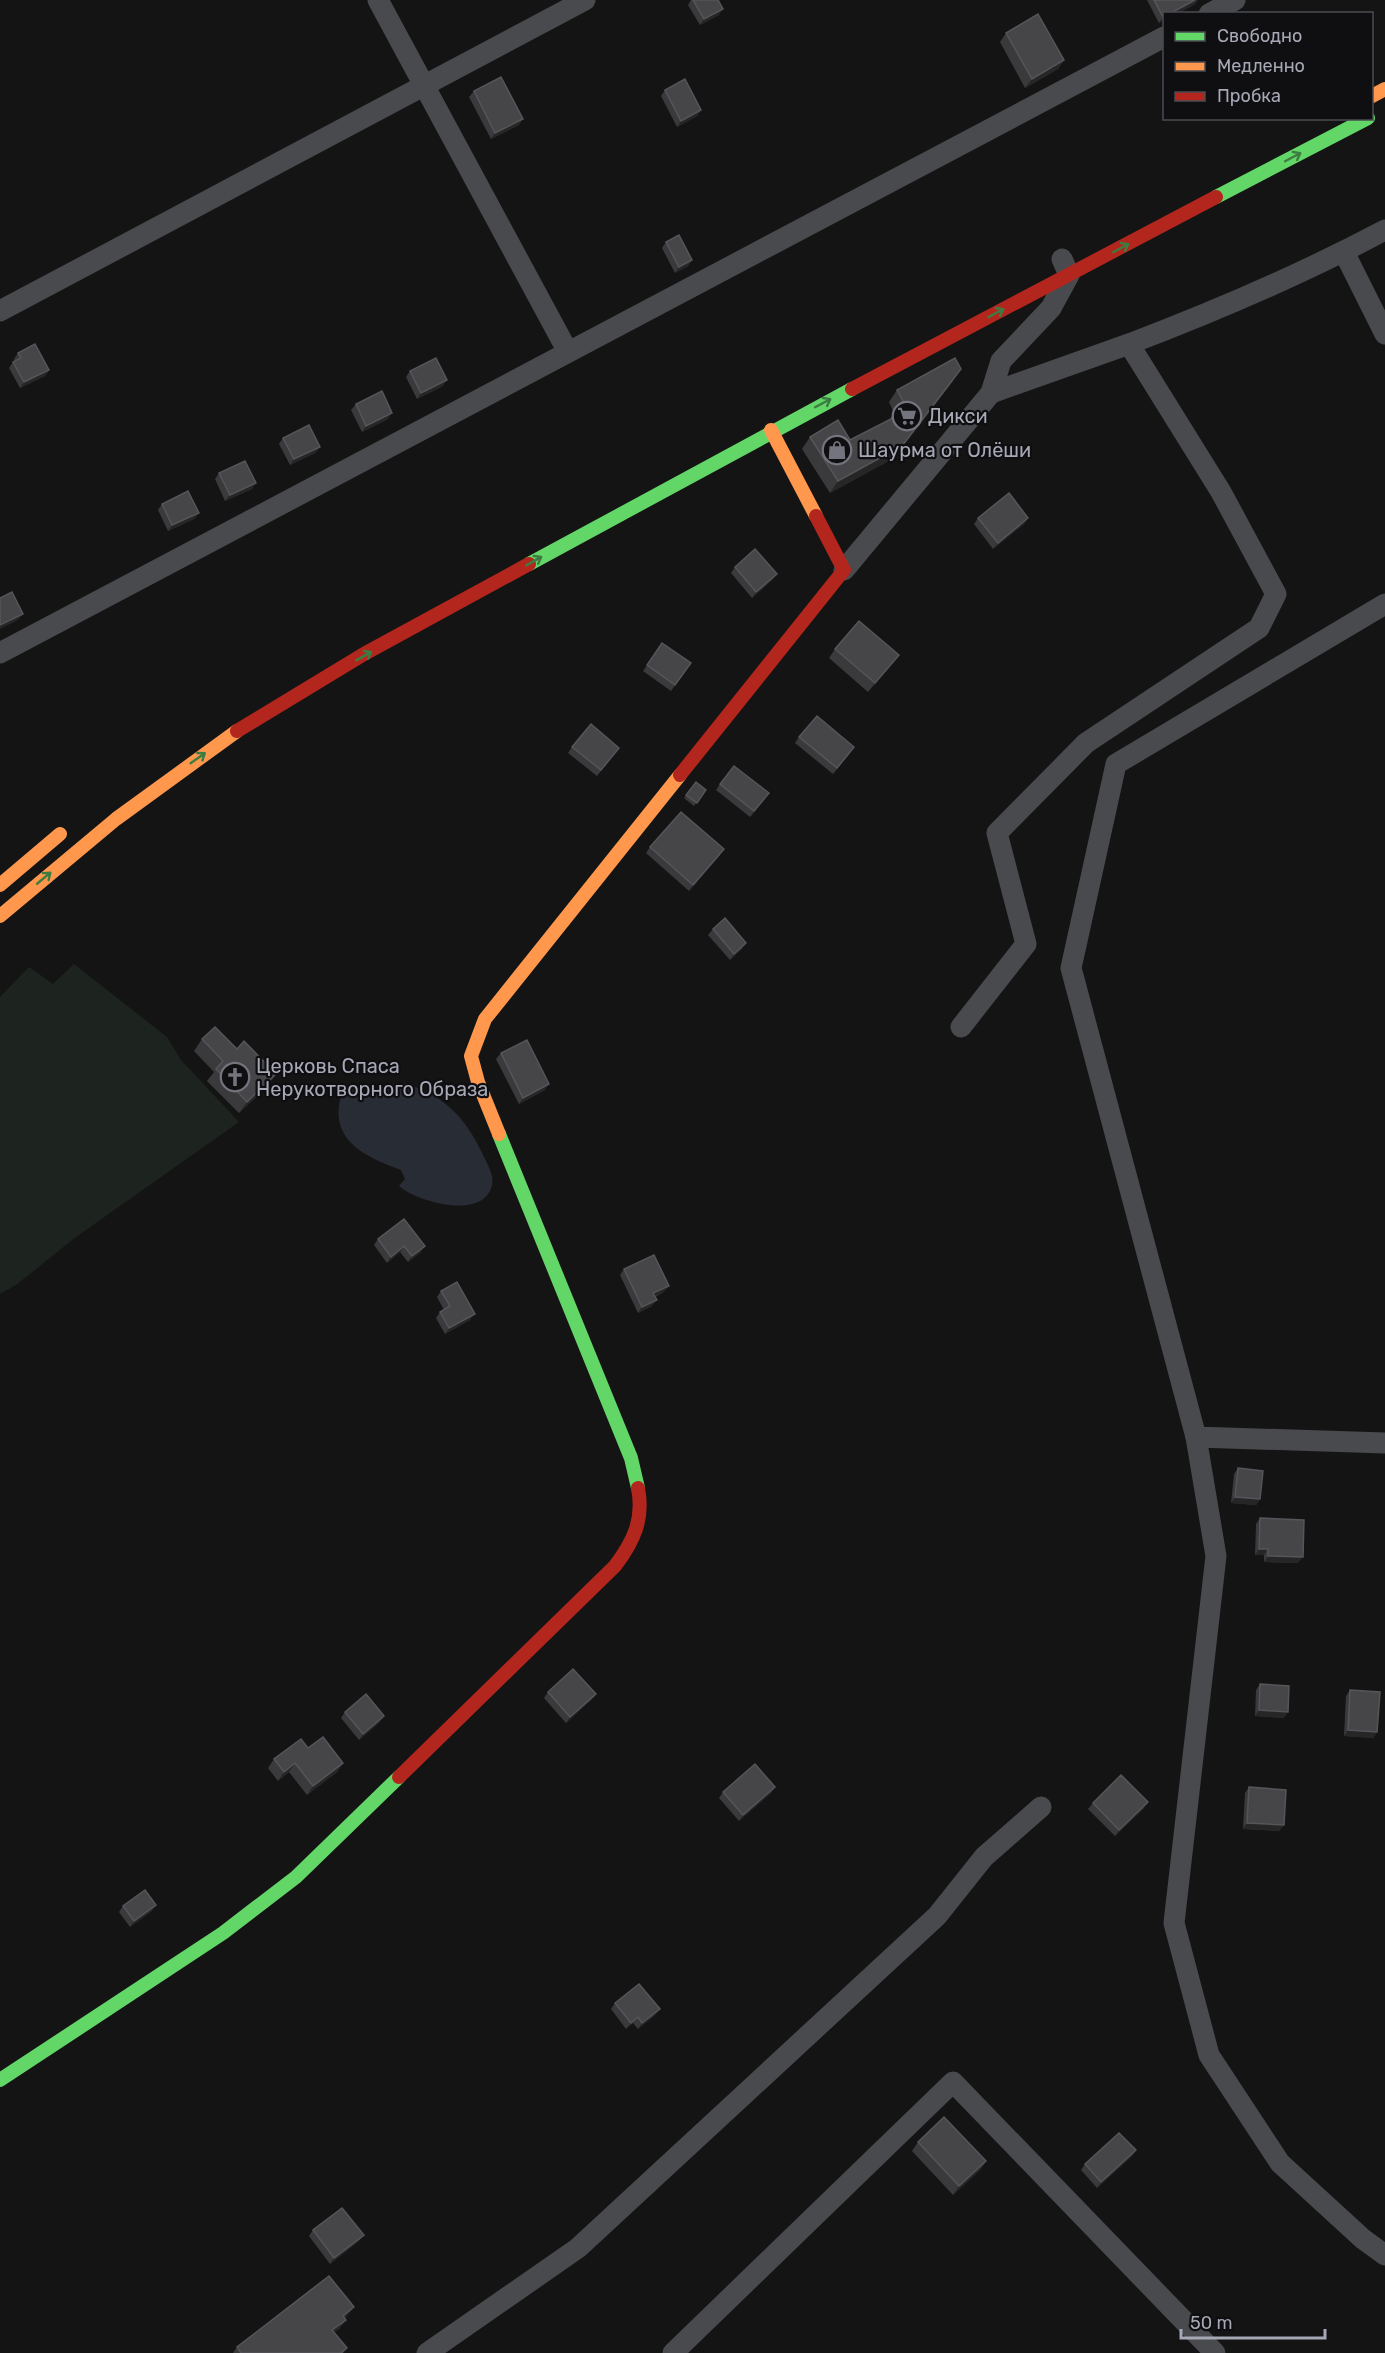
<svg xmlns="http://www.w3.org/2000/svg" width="1385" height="2353" viewBox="0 0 1385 2353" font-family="Rubik,sans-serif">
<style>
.green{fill:#1d231e}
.water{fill:#282d35}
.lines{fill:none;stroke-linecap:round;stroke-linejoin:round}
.street{stroke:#494a4d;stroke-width:21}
.fast{stroke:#63d668;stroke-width:14}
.slow{stroke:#ff974d;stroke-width:14}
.jam{stroke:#b3261e;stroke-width:14}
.wall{fill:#3a3a3c}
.shaded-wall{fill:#262627}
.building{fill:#464649;stroke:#55555a;stroke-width:1.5}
.oneway{stroke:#3d7c40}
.labels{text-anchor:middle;stroke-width:4.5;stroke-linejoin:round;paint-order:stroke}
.poi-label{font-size:20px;fill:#a6a8b5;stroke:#0f0e10;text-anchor:start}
</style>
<rect width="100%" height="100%" fill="#141414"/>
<path class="green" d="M74,964L167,1037L181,1060L239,1122L76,1237L16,1285L0,1294V997L29,967L53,984Z"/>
<path class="water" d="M404,1083C447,1096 467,1120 485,1159C489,1167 494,1177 492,1185C484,1221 417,1202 399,1186L405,1179L401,1170C364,1156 327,1140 342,1092L355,1084L363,1093L390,1084Z"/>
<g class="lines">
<g class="street">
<path d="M378,0L568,352"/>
<path d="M1209,14L1235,0"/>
<path d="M1344,252L1385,334"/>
<path d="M0,311L585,0"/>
<path d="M1129,344C1216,311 1302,274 1385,230"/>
<path d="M844,570L991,393L1001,361L1051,308L1069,275L1062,259"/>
<path d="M1385,604L1116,764L1071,968L1196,1437L1385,1443"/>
<path d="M0,653L1164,37"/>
<path d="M961,1027L1026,944L997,833L1086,743L1259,628L1276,594L1221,492L1129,344L991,393"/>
<path d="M1196,1437L1216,1556L1174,1923L1209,2055L1280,2163L1363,2239L1385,2255"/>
<path d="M427,2353L578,2248L937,1916L984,1857L1041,1807"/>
<path d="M673,2353L953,2082L1215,2353"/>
</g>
<g class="fast">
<path d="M1216,197L1368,118"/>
<path d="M529,564L852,389"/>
<path d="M499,1134L631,1458L638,1488"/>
<path d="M0,2080L223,1933L296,1877L399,1777"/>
</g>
<g class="slow">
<path d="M1372,96L1385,89"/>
<path d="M771,430L816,516"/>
<path d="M0,885L60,834"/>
<path d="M0,916L116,819L237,731"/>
<path d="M499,1134L478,1082L471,1056L485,1019L680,775"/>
</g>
<g class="jam">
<path d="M852,389L1216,197"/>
<path d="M237,731L364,654L529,564"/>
<path d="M680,775L844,570L816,516"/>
<path d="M399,1777L615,1566C634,1541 644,1519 638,1488"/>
</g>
</g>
<g class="wall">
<path d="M691,0H718L719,15L700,25L688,5Z"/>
<path d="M1147,0H1198L1195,4L1177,14H1164V20L1159,23Z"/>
<path d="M1006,33L1064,60L1058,69L1025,88L1000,42Z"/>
<path d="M665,90L701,110L697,116L677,127L661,96Z"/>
<path d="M474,91L519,125L491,139L469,97Z"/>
<path d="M666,242L692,260L688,266L675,273L662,248Z"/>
<path d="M18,353L49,370L45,376L20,388L9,368L13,362L15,361L14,359Z"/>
<path d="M410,371L443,386L417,399L406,377Z"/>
<path d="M953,381L894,458L830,493L802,449L810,437L850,440L890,419L894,413L889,402L897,390Z"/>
<path d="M356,404L388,419L362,432L351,410Z"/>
<path d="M283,438L320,447L315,453L290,465L279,444Z"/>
<path d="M219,473L252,489L225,501L215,479Z"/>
<path d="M162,504L199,513L194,519L168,531L158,510Z"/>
<path d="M978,518H1028L1024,524L993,549L974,524Z"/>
<path d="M735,567L777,574L772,580L752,598L731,573Z"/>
<path d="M662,643L691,663L671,691L643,671Z"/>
<path d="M835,649L899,655L892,664L868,692L829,658Z"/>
<path d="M799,737L850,753L833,774L795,743Z"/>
<path d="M572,747L619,748L597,776L568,753Z"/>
<path d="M696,782L706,790L694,806L684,798Z"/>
<path d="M720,784L765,799L750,817L716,790Z"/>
<path d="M650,847L720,855L689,891L646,853Z"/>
<path d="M713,929L742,949L730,960L708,935Z"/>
<path d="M202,1039L268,1086L239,1113L207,1081L214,1072L194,1051Z"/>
<path d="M501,1053L545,1090L519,1104L496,1059Z"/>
<path d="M404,1219L421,1252L408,1262L400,1252L387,1263L374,1245L378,1239Z"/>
<path d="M624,1269L664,1292L655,1297L652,1306L638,1313L620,1275Z"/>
<path d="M441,1291L470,1320L445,1334L436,1318L440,1312L444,1310L437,1297Z"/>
<path d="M1238,1468L1260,1499L1256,1505L1231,1503L1234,1474Z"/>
<path d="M1260,1518L1298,1563L1264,1562V1555H1255L1256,1524Z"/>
<path d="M1260,1684L1284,1718L1255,1716L1256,1690Z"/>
<path d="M1350,1690L1377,1732L1373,1738L1344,1736L1346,1696Z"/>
<path d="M548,1692L596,1694L591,1700L566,1723L544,1698Z"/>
<path d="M345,1712L380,1722L359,1740L341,1718Z"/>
<path d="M308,1748L343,1763L337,1772L307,1795L289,1772L278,1781L268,1768L274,1759Z"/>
<path d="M775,1787L771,1793L739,1821L719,1798L723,1792Z"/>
<path d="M1249,1787L1284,1825L1279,1831L1243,1829L1245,1793Z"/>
<path d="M1093,1803L1144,1808L1115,1836L1088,1809Z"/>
<path d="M123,1906L152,1911L130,1927L119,1912Z"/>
<path d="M615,2003L655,2015L638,2029L633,2023L626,2029L611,2009Z"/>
<path d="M918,2142L986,2161L980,2170L953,2195L912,2151Z"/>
<path d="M1136,2150L1132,2156L1097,2188L1081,2170L1085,2164Z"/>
<path d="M313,2230L359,2241L330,2264L309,2236Z"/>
<path d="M347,2316L345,2318L346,2320L339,2329L334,2332L347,2348L343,2353H233L237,2347Z"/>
</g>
<g class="shaded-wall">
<path d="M1195,0H1198L1195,4L1177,14H1169Z"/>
<path d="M723,9L719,15L700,25L704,19Z"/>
<path d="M1164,16V20L1159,23L1163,17Z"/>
<path d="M1064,60L1058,69L1025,88L1032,79Z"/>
<path d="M701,110L697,116L677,127L681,121Z"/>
<path d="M523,119L519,125L491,139L495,133Z"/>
<path d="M692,260L688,266L675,273L679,267Z"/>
<path d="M961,369L894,458L830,493L838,481Z"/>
<path d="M49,370L45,376L20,388L24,382Z"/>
<path d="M447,380L443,386L417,399L421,393Z"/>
<path d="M392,413L388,419L362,432L366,426Z"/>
<path d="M320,447L315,453L290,465L294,459Z"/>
<path d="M256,483L252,489L225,501L230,495Z"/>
<path d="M199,513L194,519L168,531L172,525Z"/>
<path d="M1028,518L1024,524L993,549L998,543Z"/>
<path d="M777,574L772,580L752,598L756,592Z"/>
<path d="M23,614L18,620L0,629V625Z"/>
<path d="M899,655L892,664L868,692L875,683Z"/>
<path d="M724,849L720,855L689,891L693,885Z"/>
<path d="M746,943L742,949L730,960L734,954Z"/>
<path d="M276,1074L268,1086L239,1113L247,1102Z"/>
<path d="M549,1084L545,1090L519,1104L523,1098Z"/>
<path d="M404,1246L400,1252L387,1263L391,1257Z"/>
<path d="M425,1246L421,1252L408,1262L412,1256Z"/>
<path d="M669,1286L664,1292L649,1299L653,1293Z"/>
<path d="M657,1300L652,1306L638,1313L642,1307Z"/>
<path d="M475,1314L470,1320L445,1334L449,1328Z"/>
<path d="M1235,1497L1260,1499L1256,1505L1231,1503Z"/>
<path d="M1259,1549H1268L1264,1555H1255Z"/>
<path d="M1268,1556L1303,1557L1298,1563L1264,1562Z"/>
<path d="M596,1694L591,1700L566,1723L570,1717Z"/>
<path d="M1259,1710L1288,1712L1284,1718L1255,1716Z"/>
<path d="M384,1716L380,1722L359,1740L363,1734Z"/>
<path d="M1348,1730L1377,1732L1373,1738L1344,1736Z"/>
<path d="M295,1763L289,1772L278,1781L284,1772Z"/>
<path d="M343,1763L337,1772L307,1795L313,1786Z"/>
<path d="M775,1787L771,1793L739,1821L743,1815Z"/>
<path d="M1148,1802L1144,1808L1115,1836L1119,1830Z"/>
<path d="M1247,1823L1284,1825L1279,1831L1243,1829Z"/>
<path d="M156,1905L152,1911L130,1927L134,1921Z"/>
<path d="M660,2009L655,2015L638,2029L642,2023Z"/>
<path d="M638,2017L633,2023L626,2029L631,2023Z"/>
<path d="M1136,2150L1132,2156L1097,2188L1101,2182Z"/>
<path d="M986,2161L980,2170L953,2195L959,2186Z"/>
<path d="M364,2235L359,2241L330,2264L334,2258Z"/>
<path d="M354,2307L347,2316L336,2325L343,2316Z"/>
<path d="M346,2320L339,2329L326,2339L332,2330Z"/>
</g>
<g class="building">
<path d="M693,0H718L723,9L704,19Z"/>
<path d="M1154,0H1195L1169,14H1164V16L1163,17Z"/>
<path d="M1038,14L1064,60L1032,79L1006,33Z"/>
<path d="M501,77L523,119L495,133L474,91Z"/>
<path d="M685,79L701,110L681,121L665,90Z"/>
<path d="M679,235L692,260L679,267L666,242Z"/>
<path d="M35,344L49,370L24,382L13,362L21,358L18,353Z"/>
<path d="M436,358L447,380L421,393L410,371Z"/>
<path d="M955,358L961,369L902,446L838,481L810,437L838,420L850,440L891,419L903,401L897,390Z"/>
<path d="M382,391L392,413L366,426L356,404Z"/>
<path d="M309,425L320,447L294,459L283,438Z"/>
<path d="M245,461L256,483L230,495L219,473Z"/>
<path d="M188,491L199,513L172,525L162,504Z"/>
<path d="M1009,493L1028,518L998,543L978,518Z"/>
<path d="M755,549L777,574L756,592L735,567Z"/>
<path d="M12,592L23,614L0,625V598Z"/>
<path d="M859,621L899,655L875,683L835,649Z"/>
<path d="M662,643L691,663L675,685L647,665Z"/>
<path d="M817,716L854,747L837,768L799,737Z"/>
<path d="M591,724L619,748L601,770L572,747Z"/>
<path d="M734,766L769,793L754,811L720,784Z"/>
<path d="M696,782L706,790L697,803L686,795Z"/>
<path d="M681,812L724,849L693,885L650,847Z"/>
<path d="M725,918L746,943L734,954L713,929Z"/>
<path d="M215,1027L237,1049L244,1041L276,1074L247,1102L216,1069L223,1061L202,1039Z"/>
<path d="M527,1040L549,1084L523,1098L501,1053Z"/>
<path d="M404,1219L425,1246L412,1256L404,1246L391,1257L378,1239Z"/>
<path d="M654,1255L669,1286L653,1293L657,1300L642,1307L624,1269Z"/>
<path d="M457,1282L475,1314L449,1328L440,1312L450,1306L441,1291Z"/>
<path d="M1238,1468L1263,1471L1260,1499L1235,1497Z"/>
<path d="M1260,1518L1304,1520L1303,1557L1268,1556V1549H1259Z"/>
<path d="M573,1669L596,1694L570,1717L548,1692Z"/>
<path d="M1260,1684L1289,1686L1288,1712L1259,1710Z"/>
<path d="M1350,1690L1380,1692L1377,1732L1348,1730Z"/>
<path d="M366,1694L384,1716L363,1734L345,1712Z"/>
<path d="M323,1737L343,1763L313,1786L295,1763L284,1772L274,1759L301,1739L308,1748Z"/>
<path d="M755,1764L775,1787L743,1815L723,1792Z"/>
<path d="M1121,1775L1148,1802L1119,1830L1093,1803Z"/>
<path d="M1249,1787L1286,1790L1284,1825L1247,1823Z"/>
<path d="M145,1890L156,1905L134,1921L123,1906Z"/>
<path d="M639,1984L660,2009L642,2023L638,2017L631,2023L615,2003Z"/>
<path d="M944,2117L986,2161L959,2186L918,2142Z"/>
<path d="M1119,2133L1136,2150L1101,2182L1085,2164Z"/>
<path d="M342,2208L364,2235L334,2258L313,2230Z"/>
<path d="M329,2276L354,2307L343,2316L346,2320L332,2330L347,2348L341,2353H241L237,2347Z"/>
</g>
<defs><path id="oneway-shaft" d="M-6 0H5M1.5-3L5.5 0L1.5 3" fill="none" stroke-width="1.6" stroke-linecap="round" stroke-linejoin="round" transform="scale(1.5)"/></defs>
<g class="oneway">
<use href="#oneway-shaft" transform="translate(1293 157) rotate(-28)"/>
<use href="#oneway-shaft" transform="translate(1121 248) rotate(-28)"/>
<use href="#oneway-shaft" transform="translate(996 313) rotate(-28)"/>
<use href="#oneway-shaft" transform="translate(823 403) rotate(-28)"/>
<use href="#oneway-shaft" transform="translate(534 561) rotate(-29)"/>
<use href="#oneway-shaft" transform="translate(364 656) rotate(-29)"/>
<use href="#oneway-shaft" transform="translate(198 758) rotate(-35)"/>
<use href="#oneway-shaft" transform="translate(44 878) rotate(-40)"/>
</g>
<defs>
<g id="supermarket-ring" transform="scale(1.5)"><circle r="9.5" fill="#0f0e10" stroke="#73747d" stroke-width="1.5"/><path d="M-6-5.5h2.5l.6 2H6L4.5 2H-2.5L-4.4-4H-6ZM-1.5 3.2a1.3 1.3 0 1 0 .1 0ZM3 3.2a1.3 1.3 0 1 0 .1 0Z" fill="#73747d"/></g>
<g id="shop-ring" transform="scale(1.5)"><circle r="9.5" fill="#0f0e10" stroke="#73747d" stroke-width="1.5"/><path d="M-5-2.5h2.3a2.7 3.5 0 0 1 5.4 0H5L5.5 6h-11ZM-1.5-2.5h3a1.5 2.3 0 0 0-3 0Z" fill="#73747d"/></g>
<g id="church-ring" transform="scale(1.5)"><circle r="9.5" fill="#0f0e10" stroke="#73747d" stroke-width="1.5"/><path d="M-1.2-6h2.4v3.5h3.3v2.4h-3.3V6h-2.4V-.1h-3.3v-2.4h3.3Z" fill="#73747d"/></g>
</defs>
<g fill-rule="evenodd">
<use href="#supermarket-ring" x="907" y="416"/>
<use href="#shop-ring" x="837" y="450"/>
<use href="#church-ring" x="235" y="1077"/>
</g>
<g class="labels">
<g class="poi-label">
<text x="928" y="423">Дикси</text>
<text x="858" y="457">Шаурма от Олёши</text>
<text x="256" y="1073">Церковь Спаса<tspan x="256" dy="23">Нерукотворного Образа</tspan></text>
</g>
</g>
<rect x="1163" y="12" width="210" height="108" fill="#0f0e10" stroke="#4b4c52" stroke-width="1.5"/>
<rect x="1175" y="32" width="30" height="9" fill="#63d668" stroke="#4b4c52" stroke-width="1.5"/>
<text x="1217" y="42" font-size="18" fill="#a6a8b5">Свободно</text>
<rect x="1175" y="62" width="30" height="9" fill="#ff974d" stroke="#4b4c52" stroke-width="1.5"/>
<text x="1217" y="72" font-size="18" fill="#a6a8b5">Медленно</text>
<rect x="1175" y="92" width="30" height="9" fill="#b3261e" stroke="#4b4c52" stroke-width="1.5"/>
<text x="1217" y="102" font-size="18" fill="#a6a8b5">Пробка</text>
<path d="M1181 2329v9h144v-9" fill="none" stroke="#a6a8b5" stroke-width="3"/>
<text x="1190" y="2329" font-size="18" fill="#a6a8b5" stroke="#0f0e10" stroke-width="4.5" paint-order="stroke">50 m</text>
</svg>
